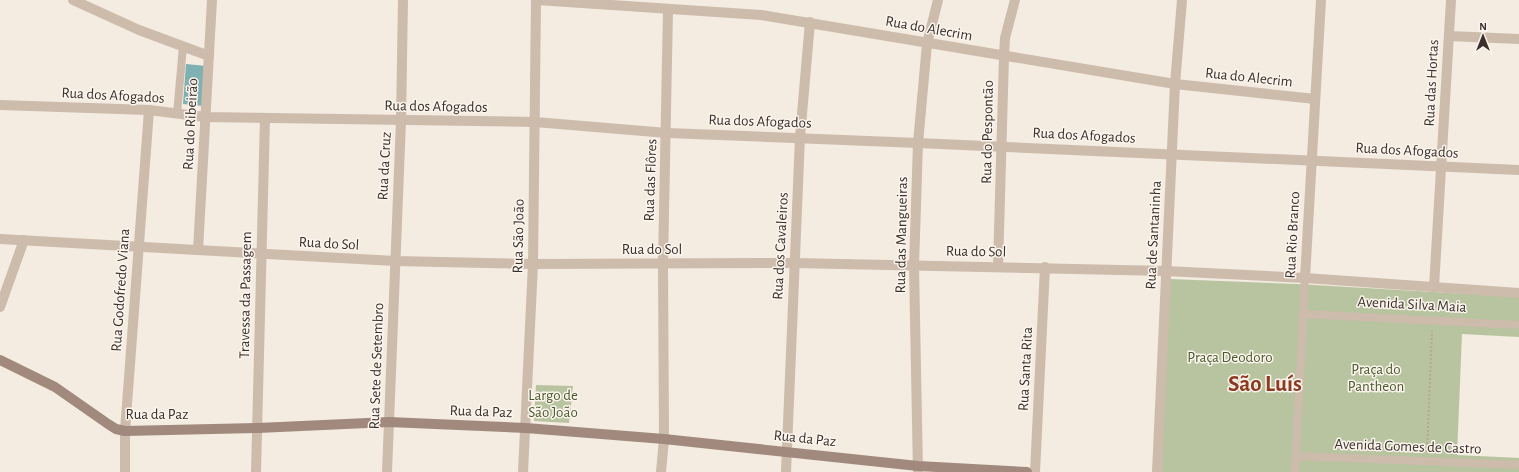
<svg xmlns="http://www.w3.org/2000/svg" width="1519" height="472" viewBox="0 0 1519 472" font-family="'Alegreya Sans',sans-serif">
<style>
.green{fill:#b8c4a0}
.water{fill:#7fb0b2}
.lines{fill:none;stroke-linecap:round;stroke-linejoin:round}
.path{stroke:#b9a596;stroke-width:2;stroke-dasharray:2 2;stroke-linecap:butt}
.pedestrian{stroke:#cdbbac;stroke-width:8}
.minor{stroke:#cdbbac;stroke-width:10}
.tertiary{stroke:#cdbbac;stroke-width:10}
.secondary{stroke:#a18a7d;stroke-width:10}
.labels{text-anchor:middle;stroke-width:3;stroke-linejoin:round;paint-order:stroke}
.street-label{font-size:15px;fill:#3b302b;stroke:#fbf5ee}
.park-label{font-size:15px;fill:#4a5a2e;stroke:#fbf5ee}
.town-label{font-size:23px;font-weight:bold;fill:#8c3b22;stroke:#fbf5ee}
</style>
<rect width="100%" height="100%" fill="#f4ebe1"/>
<g class="green">
<path d="M1170,279L1297,284L1519,297V337L1462,334L1457,455L1519,458V472H1161Z"/>
<path d="M536,385L573,386L569,423L534,421Z"/>
</g>
<path class="water" d="M186,64L206,66L203,106L183,104Z"/>
<g class="lines">
<g class="path">
<path d="M1436,311L1441,298"/>
<path d="M1427,452L1432,331"/>
</g>
<g class="pedestrian">
<path d="M177,114L183,46"/>
<path d="M1303,314L1519,325"/>
<path d="M1296,456L1519,465"/>
<path d="M1295,472L1305,278"/>
</g>
<g class="minor">
<path d="M73,0L139,30L209,56"/>
<path d="M537,0L761,15L1175,84L1315,99"/>
<path d="M1449,36L1519,39"/>
<path d="M198,250L212,0"/>
<path d="M998,267L1004,56L1005,38L1015,0"/>
<path d="M1434,287L1451,0"/>
<path d="M125,472V431L149,110"/>
<path d="M256,472L265,118"/>
<path d="M387,472L389,422"/>
<path d="M661,472L664,439L663,264L668,9"/>
<path d="M786,472L800,137L810,22"/>
<path d="M918,472L914,266L918,143L927,44L938,0"/>
<path d="M1035,472L1045,267"/>
<path d="M1157,472L1175,84L1182,0"/>
</g>
<g class="tertiary">
<path d="M0,105L149,110L205,117L535,122L667,133L918,143L1519,170"/>
<path d="M0,239L395,261L533,264L794,263L1166,271L1305,278L1519,293"/>
<path d="M1305,278L1321,0"/>
<path d="M0,307L24,240"/>
<path d="M389,422L401,121L403,0"/>
<path d="M523,472L533,264L536,0"/>
</g>
<path class="secondary" d="M0,360L55,387L108,424L116,429L125,431L258,428L389,422L526,428L664,439L918,466L1027,472"/>
</g>
<g class="labels">
<g class="street-label">
<text transform="translate(929 28) rotate(10)" y="5">Rua do Alecrim</text>
<text transform="translate(1249 77) rotate(6)" y="5">Rua do Alecrim</text>
<text transform="translate(1431 83) rotate(-87)" y="5">Rua das Hortas</text>
<text transform="translate(113 95) rotate(3)" y="5">Rua dos Afogados</text>
<text transform="translate(436 106) rotate(1)" y="5">Rua dos Afogados</text>
<text transform="translate(760 121) rotate(2)" y="5">Rua dos Afogados</text>
<text transform="translate(190 124) rotate(-87)" y="5">Rua do Ribeirão</text>
<text transform="translate(987 132) rotate(-89)" y="5">Rua do Pespontão</text>
<text transform="translate(1084 135) rotate(3)" y="5">Rua dos Afogados</text>
<text transform="translate(1407 150) rotate(3)" y="5">Rua dos Afogados</text>
<text transform="translate(384 166) rotate(-87)" y="5">Rua da Cruz</text>
<text transform="translate(650 180) rotate(-88)" y="5">Rua das Flôres</text>
<text transform="translate(901 235) rotate(-89)" y="5">Rua das Mangueiras</text>
<text transform="translate(1153 235) rotate(-87)" y="5">Rua de Santaninha</text>
<text transform="translate(1292 235) rotate(-87)" y="5">Rua Rio Branco</text>
<text transform="translate(518 236) rotate(-89)" y="5">Rua São João</text>
<text transform="translate(329 243) rotate(3)" y="5">Rua do Sol</text>
<text transform="translate(780 246) rotate(-87)" y="5">Rua dos Cavaleiros</text>
<text x="652" y="254">Rua do Sol</text>
<text transform="translate(976 251) rotate(1)" y="5">Rua do Sol</text>
<text transform="translate(120 290) rotate(-86)" y="5">Rua Godofredo Viana</text>
<text transform="translate(245 295) rotate(-89)" y="5">Travessa da Passagem</text>
<text transform="translate(1412 304) rotate(3)" y="5">Avenida Silva Maia</text>
<text transform="translate(376 366) rotate(-88)" y="5">Rua Sete de Setembro</text>
<text transform="translate(1025 369) rotate(-87)" y="5">Rua Santa Rita</text>
<text transform="translate(481 411) rotate(2)" y="5">Rua da Paz</text>
<text x="157" y="419">Rua da Paz</text>
<text transform="translate(805 438) rotate(6)" y="5">Rua da Paz</text>
<text transform="translate(1408 446) rotate(2)" y="5">Avenida Gomes de Castro</text>
</g>
<g class="park-label">
<text x="1230" y="362">Praça Deodoro</text>
<text x="1376" y="374">Praça do<tspan x="1376" dy="17">Pantheon</tspan></text>
<text x="553" y="400">Largo de<tspan x="553" dy="17">São João</tspan></text>
</g>
<g class="town-label">
<text x="1265" y="391">São Luís</text>
</g>
</g>
<g transform="translate(1483 36)" stroke="#fbf5ee" stroke-width="3" paint-order="stroke">
<path d="M0-3L7 15L0 10L-7 15Z" fill="#3b302b"/>
<text y="-6" font-size="11" font-weight="bold" text-anchor="middle" fill="#3b302b">N</text>
</g>
</svg>
